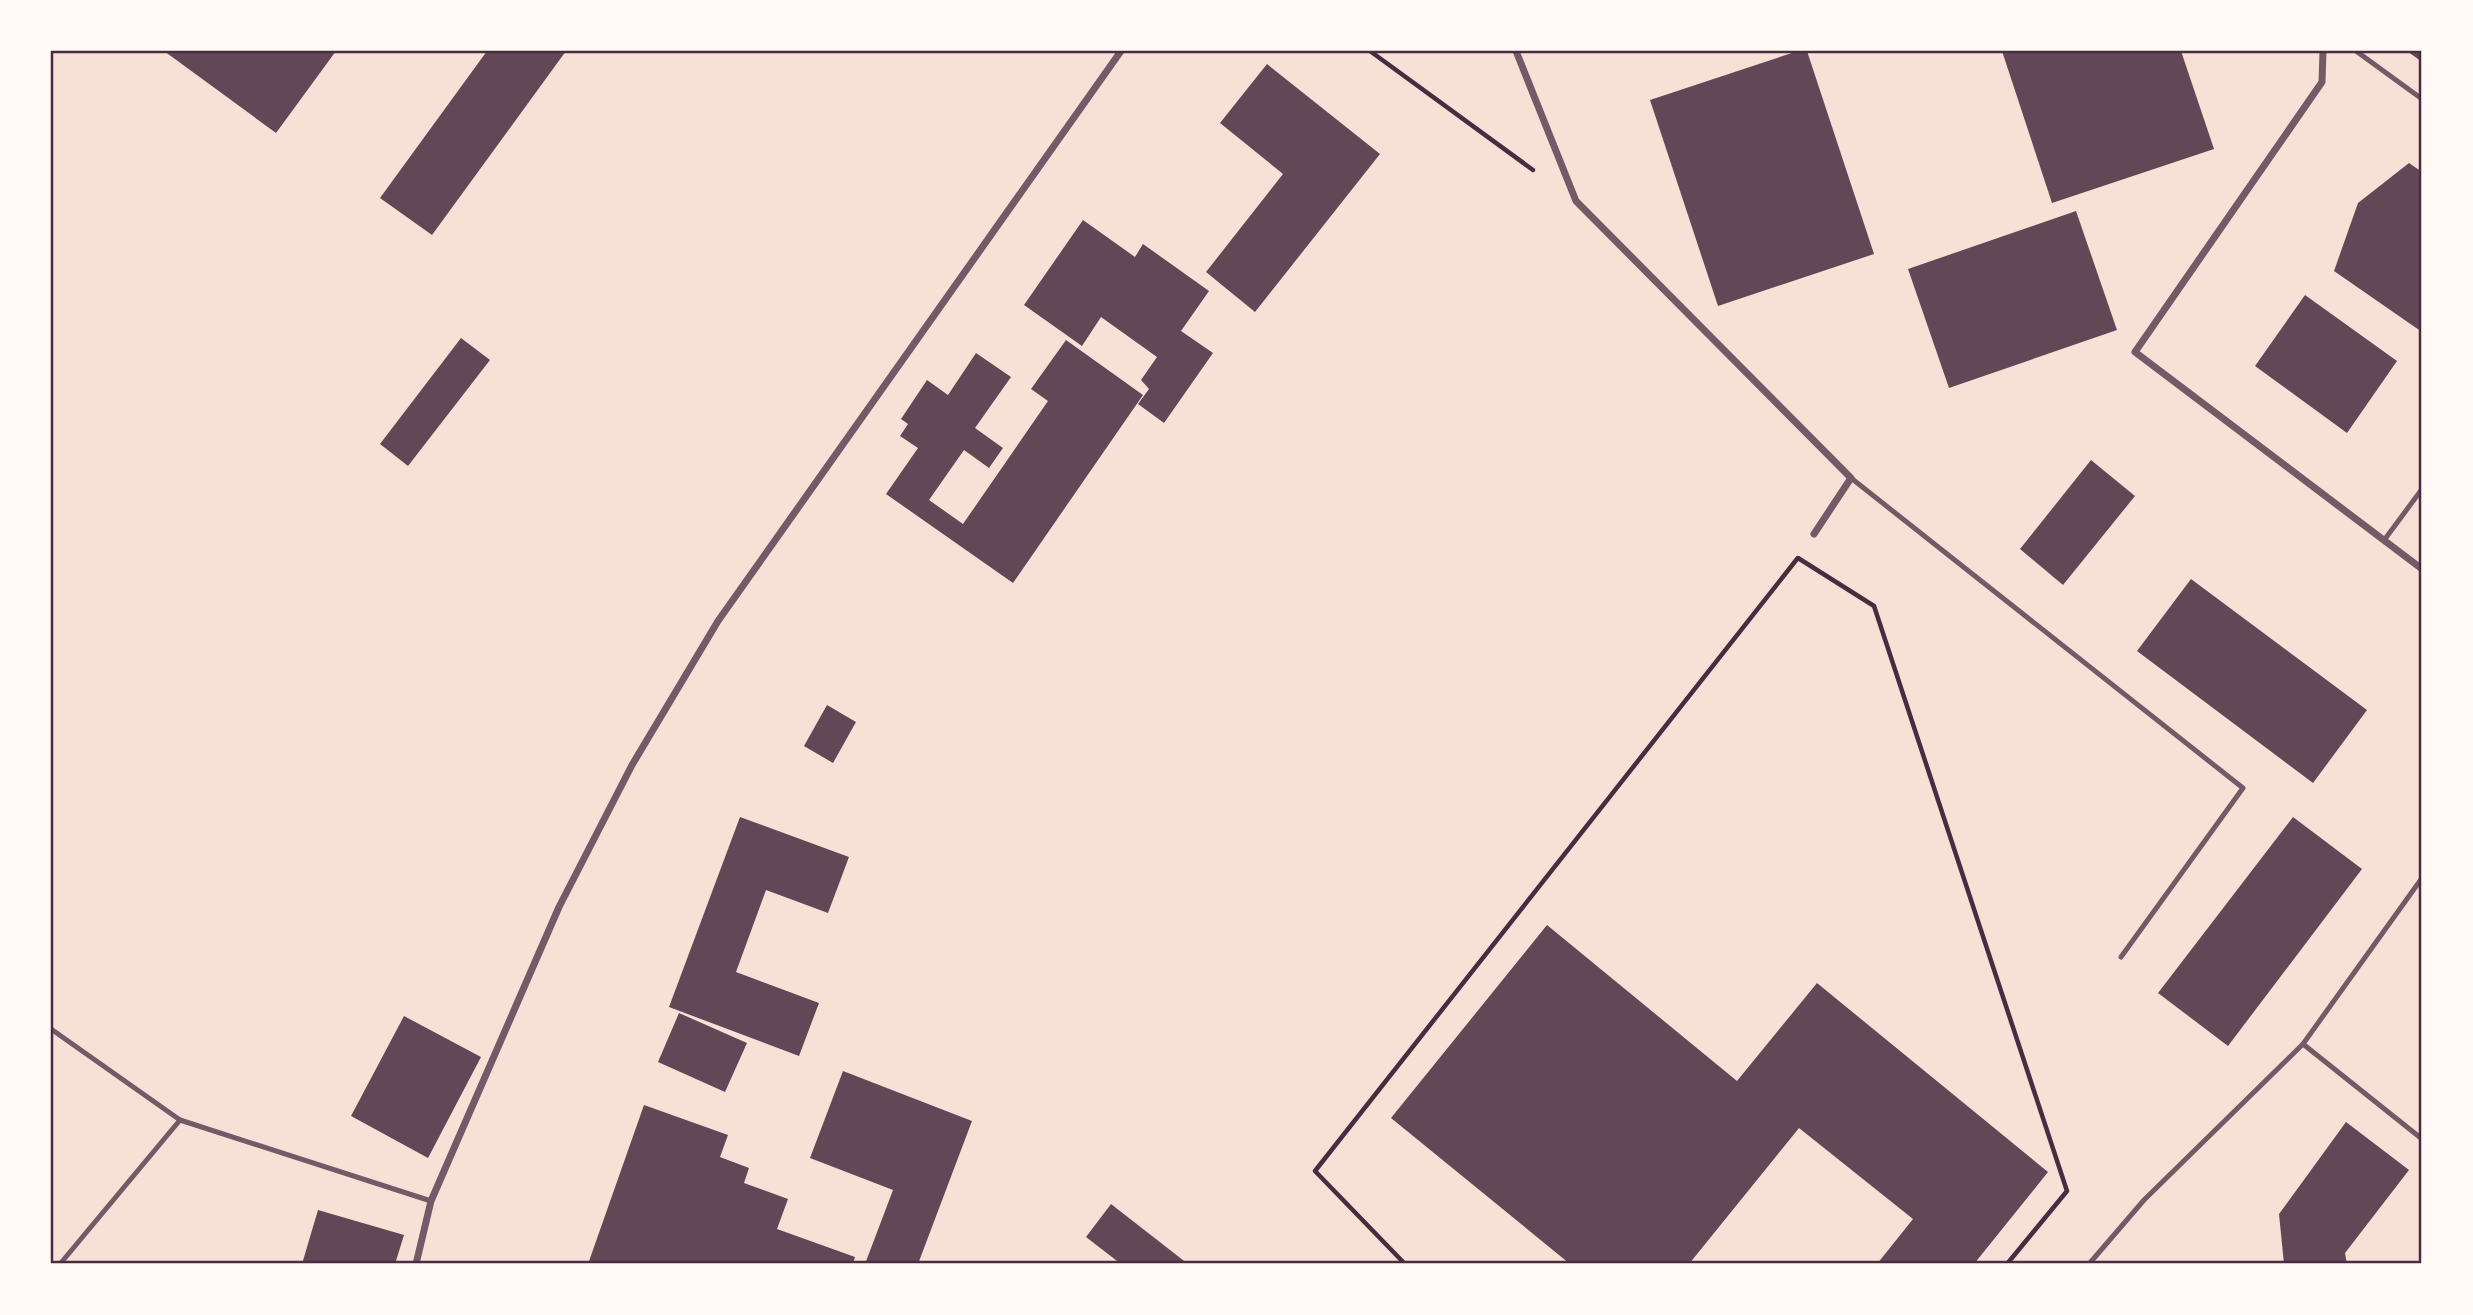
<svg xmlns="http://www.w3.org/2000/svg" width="2473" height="1315" viewBox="0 0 2473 1315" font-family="Spectral,serif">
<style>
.building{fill:#644757}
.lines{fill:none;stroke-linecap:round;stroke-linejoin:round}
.path{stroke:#4a2c40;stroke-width:4.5}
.service{stroke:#755966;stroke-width:5}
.minor{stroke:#755966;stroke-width:7}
.neatline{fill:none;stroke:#4a2c40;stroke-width:2.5}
</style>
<rect width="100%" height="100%" fill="#f7e1d7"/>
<g class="building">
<path d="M164,51H336L276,133Z"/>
<path d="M487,51H566L432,235L380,198Z"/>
<path d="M1798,51H1807L1874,254L1718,306L1650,100Z"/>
<path d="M2002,51H2181L2214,149L2052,203Z"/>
<path d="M2407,51H2422V62Z"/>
<path d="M1267,64L1380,154L1255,312L1206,272L1283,174L1220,123Z"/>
<path d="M2409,163L2422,172V332L2334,271L2358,203Z"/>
<path d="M2076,211L2117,330L1949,388L1908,269Z"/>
<path d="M1083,220L1135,257L1143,244L1209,291L1181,331L1213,353L1164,423L1138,404L1149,389L1141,380L1157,357L1101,317L1082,346L1024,305Z"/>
<path d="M2305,295L2397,361L2347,433L2255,366Z"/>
<path d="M461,338L490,360L408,466L380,444Z"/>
<path d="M1066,340L1143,395L1013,583L886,494L918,448L900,436L908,424L901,419L927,380L948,395L976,353L1011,377L975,428L1003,448L989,468L964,450L929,500L963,524L1048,401L1031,389Z"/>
<path d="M2091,460L2135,496L2063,585L2020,549Z"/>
<path d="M2191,579L2367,710L2313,783L2137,651Z"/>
<path d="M827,705L856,722L833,763L804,746Z"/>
<path d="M740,817L849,857L828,913L766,890L736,972L819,1003L799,1056L669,1007Z"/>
<path d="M2293,817L2362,869L2228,1046L2158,993Z"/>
<path d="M1547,925L1737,1081L1817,983L2048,1172L1974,1264H1877L1913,1219L1799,1128L1689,1264H1570L1391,1118Z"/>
<path d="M679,1013L747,1043L725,1092L658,1062Z"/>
<path d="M404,1016L481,1057L428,1158L351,1116Z"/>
<path d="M843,1071L972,1121L918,1264H865L893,1190L810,1158Z"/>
<path d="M644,1105L728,1135L720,1157L749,1168L744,1183L788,1199L777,1229L855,1257L853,1264H588Z"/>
<path d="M2346,1122L2409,1170L2345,1253L2347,1264H2284L2279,1214Z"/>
<path d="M1111,1204L1188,1264H1121L1086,1237Z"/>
<path d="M318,1210L404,1235L395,1264H302Z"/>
</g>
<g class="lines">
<g class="path">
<path d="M1370,51L1533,170"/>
<path d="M1798,558L1874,606L2067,1191L2007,1264"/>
<path d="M1405,1264L1315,1171L1797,559"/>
</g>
<g class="service">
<path d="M2356,51L2422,99"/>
<path d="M1851,478L2243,788L2121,957"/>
<path d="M2385,539L2422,489"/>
<path d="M51,1029L180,1120L431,1201"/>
<path d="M2303,1044L2422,878"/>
<path d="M60,1264L180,1120"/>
<path d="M2089,1264L2144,1200L2303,1044L2422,1139"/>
</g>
<g class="minor">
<path d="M1516,51L1576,201L1851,478L1814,534"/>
<path d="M2323,51L2322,82L2135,352L2422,569"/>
<path d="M416,1264L431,1201L559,907L632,765L718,621L1121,51"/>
</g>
</g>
<rect width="2473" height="1315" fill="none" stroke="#fffaf5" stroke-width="105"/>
<rect x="52" y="52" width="2368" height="1210" class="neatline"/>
</svg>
